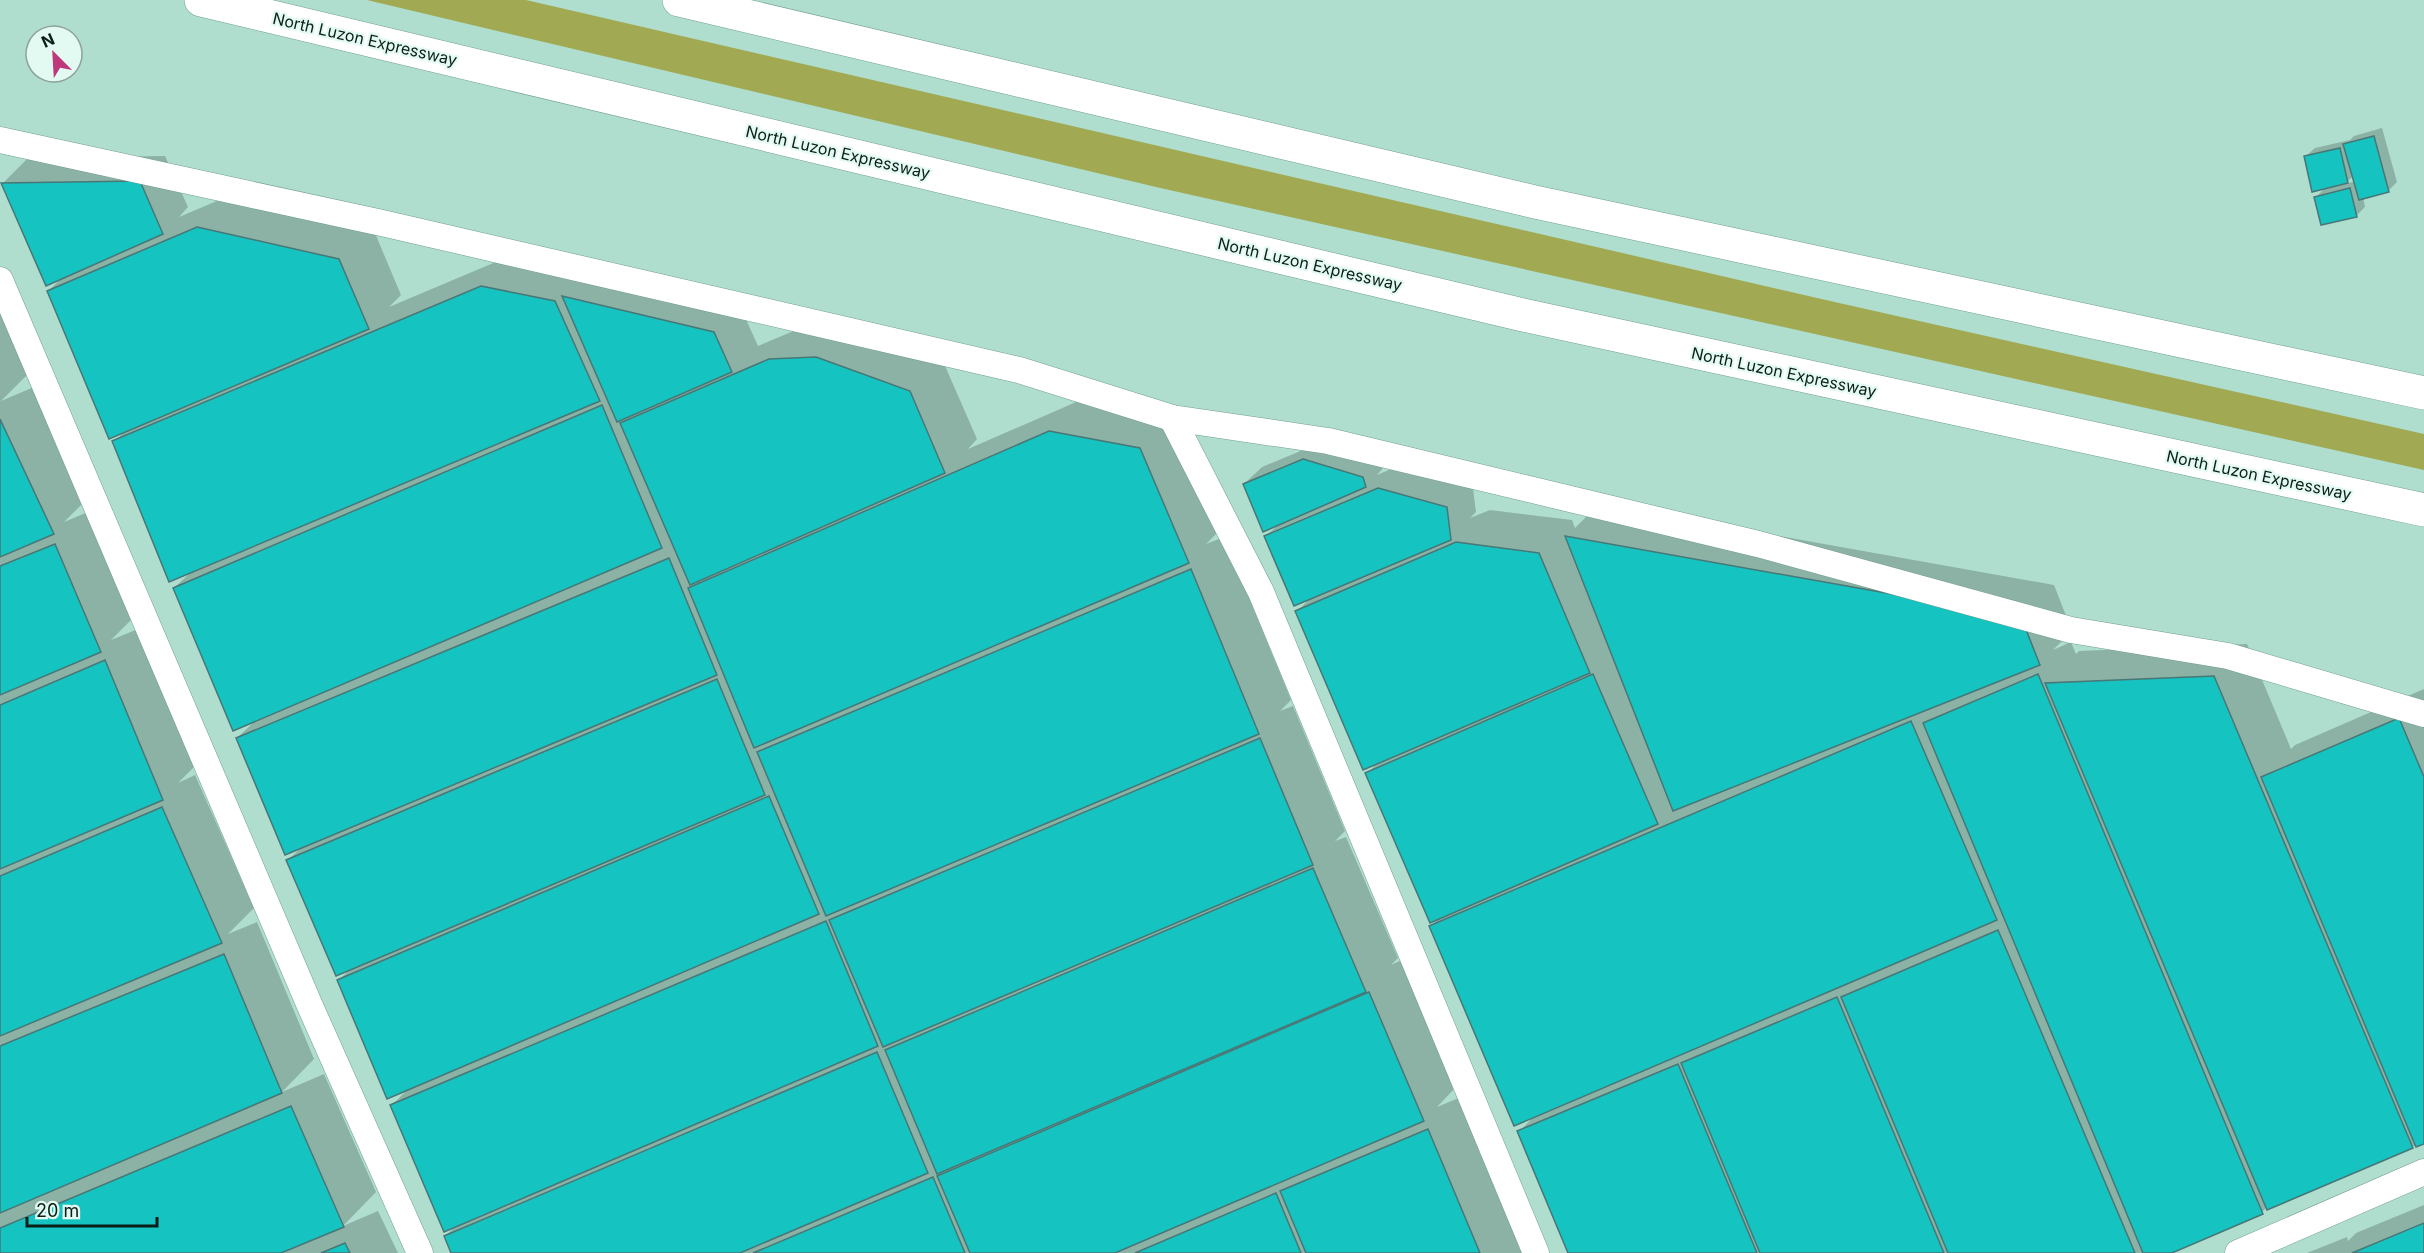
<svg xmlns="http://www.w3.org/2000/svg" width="2424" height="1253" viewBox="0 0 2424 1253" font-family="Inter,sans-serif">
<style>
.green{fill:#a1a952}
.shadow{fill:#0003;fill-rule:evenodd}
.building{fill:#15c4c1;stroke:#477776;stroke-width:1.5}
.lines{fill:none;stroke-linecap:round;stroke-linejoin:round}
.service-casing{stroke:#729f91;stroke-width:27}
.motorway-casing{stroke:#729f91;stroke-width:34}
.service{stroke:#fff;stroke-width:26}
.motorway{stroke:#fff;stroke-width:33}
.labels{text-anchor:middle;stroke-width:4.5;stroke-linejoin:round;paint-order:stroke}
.street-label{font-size:16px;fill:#0c1e19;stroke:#e2faf2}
</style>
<rect width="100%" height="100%" fill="#afdecf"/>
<path class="green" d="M367,0H526L1839,303L2424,434V470L1156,187Z"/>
<g class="shadow">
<path d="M2382,128L2397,182L2388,191L2363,197L2365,207L2357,215L2322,223L2315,198L2326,187L2306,156L2315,148L2350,140L2354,136ZM2354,175L2356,181L2345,184Z"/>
<path d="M165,156L188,207L179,217L231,195L372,226L401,295L389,307L515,254L740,306L758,346L803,327L942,359L977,439L968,449L1083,399L1172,415L1221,529L1206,544L1224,537L1291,700L1280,711L1293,706L1345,831L1335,841L1346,837L1398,958L1391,965L1402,960L1456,1087L1437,1107L1461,1097L1526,1253H452L445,1236L457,1225L392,1105L410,1087L338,981L351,968L288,860L302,847L237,738L257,719L174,588L191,572L114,442L124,432L48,291L63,277L3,183L28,158Z"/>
<path d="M0,310L27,375L1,401L34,387L86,500L64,522L88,512L133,618L111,640L138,629L195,766L178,783L195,775L254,908L228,934L257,922L314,1059L282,1092L324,1074L376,1192L343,1226L378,1211L398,1253H0Z"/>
<path d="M1322,442L1380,460L1383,468L1377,475L1405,463L1472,481L1476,512L1470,518L1490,510L1572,520L1575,528L1599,504L2054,585L2072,631L2053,650L2071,642L2076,654L2079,651L2247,644L2291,749L2295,745L2424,689V1142L2266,1208L2262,1212L2168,1253H1570L1519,1132L1534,1116L1431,926L1439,918L1367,774L1378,762L1297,612L1311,597L1266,536L1279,524L1244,484L1262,467Z"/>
<path d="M2424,1205V1253H2307L2347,1237L2348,1241L2356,1233Z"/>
</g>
<g class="building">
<path d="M2374,136L2389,192L2359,200L2343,144Z"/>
<path d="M2340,148L2348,183L2312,192L2304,156Z"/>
<path d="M140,181L163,234L46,286L1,183Z"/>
<path d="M2350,188L2357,217L2321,225L2314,197Z"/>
<path d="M197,227L339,259L369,329L109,439L47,291Z"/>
<path d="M481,286L555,301L600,401L169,582L112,441Z"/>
<path d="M562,296L714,332L732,372L617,422Z"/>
<path d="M816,357L910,391L945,473L690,585L620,423L769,359Z"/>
<path d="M602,405L662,548L233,731L173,588Z"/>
<path d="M0,419L54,534L0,557Z"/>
<path d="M1049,431L1140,448L1189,563L754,748L688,588Z"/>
<path d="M1303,459L1363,477L1366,487L1263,532L1243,484Z"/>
<path d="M1378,488L1447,507L1451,540L1294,606L1264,536Z"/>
<path d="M1565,536L2021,617L2040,665L1673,811Z"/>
<path d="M1456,542L1539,553L1590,673L1363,770L1295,611Z"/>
<path d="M55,544L101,652L0,695V566Z"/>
<path d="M669,558L717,675L285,855L236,738Z"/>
<path d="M1191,569L1259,734L826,916L757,752Z"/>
<path d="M105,660L163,800L0,869V705Z"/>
<path d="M1593,674L1658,824L1430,923L1365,773Z"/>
<path d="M2038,674L2263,1214L2172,1253H2143L1923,723Z"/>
<path d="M2214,676L2413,1148L2267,1210L2045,683Z"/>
<path d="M717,679L765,795L336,976L286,860Z"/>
<path d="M2399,718L2424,777V1144L2416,1147L2261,777Z"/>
<path d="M1911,721L1997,920L1514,1126L1429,926Z"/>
<path d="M1260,738L1313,865L883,1047L829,920Z"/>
<path d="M769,796L819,914L387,1099L337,980Z"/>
<path d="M162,807L222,943L0,1036V876Z"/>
<path d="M1313,868L1366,992L937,1174L885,1050Z"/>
<path d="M826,921L878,1046L444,1232L390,1105Z"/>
<path d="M1998,930L2135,1253H1948L1841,997Z"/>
<path d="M224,954L282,1093L0,1213V1046Z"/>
<path d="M1369,992L1424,1121L1115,1253H970L937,1176Z"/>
<path d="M1837,997L1944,1253H1760L1681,1063Z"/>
<path d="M877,1052L928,1173L740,1253H451L444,1236Z"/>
<path d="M1678,1064L1757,1253H1568L1517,1131Z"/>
<path d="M291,1106L344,1227L281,1253H0V1228Z"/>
<path d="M1428,1129L1480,1253H1306L1280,1191Z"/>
<path d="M933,1177L965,1253H753Z"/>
<path d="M1276,1193L1301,1253H1135Z"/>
<path d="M2424,1223V1253H2352Z"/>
<path d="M345,1243L350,1253H321Z"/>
</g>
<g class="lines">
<g class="service-casing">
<g id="service">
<path d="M0,140L382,223L1019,370L1172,418L1328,441L1758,544L2071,630L2228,656L2424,714"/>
<path d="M0,280L310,1006L420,1253"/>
<path d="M1172,418L1261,592L1536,1253"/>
<path d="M2238,1253L2424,1172"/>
</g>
</g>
<g class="motorway-casing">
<g id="motorway">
<path d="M201,0L1523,315L2424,510"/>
<path d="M679,0L1535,202L2424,393"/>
</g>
</g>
<use href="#service" class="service"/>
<use href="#motorway" class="motorway"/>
</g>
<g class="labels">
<g class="street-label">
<text transform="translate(365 39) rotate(13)" y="6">North Luzon Expressway</text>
<text transform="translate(838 152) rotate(13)" y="6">North Luzon Expressway</text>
<text transform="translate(1310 264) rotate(13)" y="6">North Luzon Expressway</text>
<text transform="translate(1784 372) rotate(12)" y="6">North Luzon Expressway</text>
<text transform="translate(2259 475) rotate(12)" y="6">North Luzon Expressway</text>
</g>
</g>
<g transform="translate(54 54) rotate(336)"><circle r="28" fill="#e2faf2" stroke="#8ca29b" stroke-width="1.5"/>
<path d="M0-4.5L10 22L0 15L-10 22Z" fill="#be397c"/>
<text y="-9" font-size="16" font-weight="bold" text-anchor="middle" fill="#0c1e19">N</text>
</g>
<path d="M27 1217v9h130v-9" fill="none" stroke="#0c1e19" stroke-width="3"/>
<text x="36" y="1217" font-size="18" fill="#0c1e19" stroke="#e2faf2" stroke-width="4.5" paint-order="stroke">20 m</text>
</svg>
